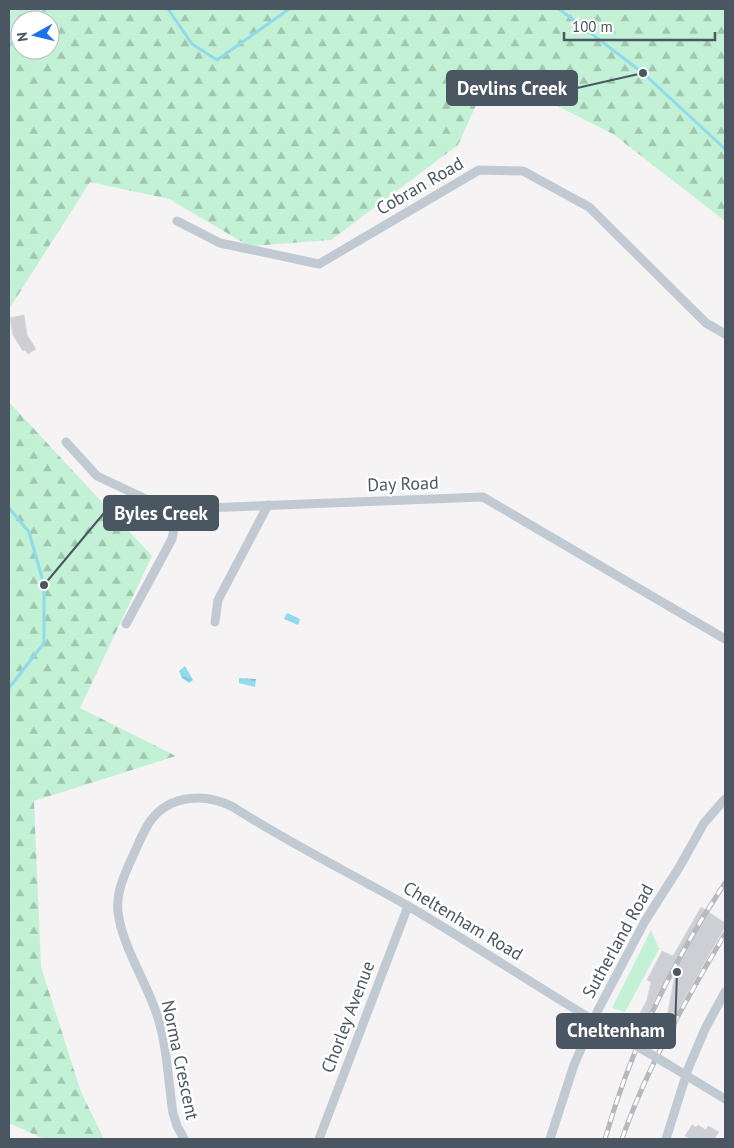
<svg xmlns="http://www.w3.org/2000/svg" width="734" height="1148" viewBox="0 0 734 1148" font-family="'PT Sans',sans-serif">
<style>
.forest{fill:url(#forest-firs);fill-rule:evenodd}
.green{fill:#c3f1d5}
.water{fill:url(#water-ripples)}
.lines{fill:none;stroke-linecap:round;stroke-linejoin:round}
.stream{stroke:#90daee;stroke-width:3}
.building{fill:#cdcfd5;stroke:#d7d9de}
.street{stroke:#c1cad2;stroke-width:9}
.rail-casing{stroke:#b5b8bd;stroke-width:5}
.rail{stroke:#fff;stroke-width:3;stroke-dasharray:9;stroke-linecap:butt}
.street-bridge{stroke:#c1cad2;stroke-width:9}
.labels{text-anchor:middle;stroke-width:5;stroke-linejoin:round;paint-order:stroke}
.street-label{font-size:18px;fill:#4a5661;stroke:#fff}
.leader{fill:none;stroke:#4a5661;stroke-width:2}
.callout-dot{fill:#4a5661;stroke:#fff;stroke-width:2}
.callout{fill:#4a5661;stroke:#4a5661;stroke-width:2}
.callout-label{font-size:19px;text-anchor:middle;font-weight:bold;fill:#fff}
</style>
<defs>
<pattern id="forest-firs" width="22" height="20" patternUnits="userSpaceOnUse" patternTransform="scale(1.25)"><rect width="22" height="20" fill="#c3f1d5"/><path d="M5 1l3.5 6h-7zM16 11l3.5 6h-7z" fill="#a0c6b0"/></pattern>
<pattern id="water-ripples" width="26" height="14" patternUnits="userSpaceOnUse" patternTransform="scale(1.25)"><rect width="26" height="14" fill="#90daee"/><path d="M2 4q2-2 4 0t4 0M15 11q2-2 4 0t4 0" fill="none" stroke="#78b4c4"/></pattern>
</defs>
<rect width="100%" height="100%" fill="#f5f3f3"/>
<g class="forest">
<path d="M9,9H725V221L613,134L491,72L458,145L331,240L249,246L169,199L90,182L9,309ZM20,20H50V50H20Z"/>
<path d="M9,402L152,556L80,708L176,756L34,801L41,967L81,1092L104,1139H44L9,1123Z"/>
</g>
<path class="green" d="M651,930L659,949L625,1012L612,1008Z"/>
<g class="water">
<path d="M287,613L300,619L298,625L284,619Z"/>
<path d="M185,666L193,680L189,683L182,678L179,671Z"/>
<path d="M239,678L256,679L255,687L239,683Z"/>
</g>
<g class="lines">
<g class="stream">
<path d="M168,9L192,44L217,60L289,9"/>
<path d="M559,9L643,73L725,149"/>
<path d="M36,20L46,9"/>
<path d="M9,46L20,35"/>
<path d="M9,508L29,532L44,585V643L9,688"/>
</g>
</g>
<g class="building">
<path d="M24,315L27,335L36,349L28,354L25,350L23,351L13,335L10,318Z"/>
<path d="M701,907L725,923V927L682,1002L660,1048L651,1043L668,1012L678,958L675,957L678,958L639,1037L630,1032L647,1000L651,982L647,980L662,951L673,956Z"/>
<path d="M692,1125L696,1127L698,1125L706,1130L708,1126L719,1132L714,1139H691L685,1136Z"/>
</g>
<g class="lines">
<g class="street">
<path d="M177,221L220,243L319,264L479,170L523,171L589,207L706,323L725,334"/>
<path d="M66,442L97,476L150,501L178,509L483,497L725,639"/>
<path d="M215,622L218,600L268,505"/>
<path d="M126,624L172,539L178,509"/>
<path d="M669,1065L725,1099"/>
<path d="M184,1139L177,1126L173,1113C168,1081 167,1042 156,1012C145,980 122,945 118,912C116,893 124,875 132,858C138,845 143,831 151,820C171,794 206,793 233,807C289,843 350,873 408,906C475,945 540,989 608,1029"/>
<path d="M319,1139L408,906"/>
<path d="M550,1139L574,1065L598,1010L645,921L680,866L704,823L725,799"/>
<path d="M666,1139L688,1069L705,1029L725,992"/>
</g>
<g class="rail-casing">
<g id="rail">
<path d="M605,1139C631,1048 672,962 725,883"/>
<path d="M622,1139C647,1067 686,1000 725,934"/>
</g>
</g>
<use href="#rail" class="rail"/>
<path class="street-bridge" d="M608,1029L669,1065"/>
</g>
<g class="labels">
<g class="street-label">
<text transform="translate(420 186) rotate(-30)" y="6">Cobran Road</text>
<text transform="translate(403 484) rotate(-2)" y="6">Day Road</text>
<text transform="translate(463 921) rotate(31)" y="6">Cheltenham Road</text>
<text transform="translate(618 941) rotate(-61)" y="6">Sutherland Road</text>
<text transform="translate(348 1017) rotate(-69)" y="6">Chorley Avenue</text>
<text transform="translate(180 1060) rotate(78)" y="6">Norma Crescent</text>
</g>
</g>
<path class="leader" d="M643 73L577 88M44 585L104 513M677 972L675 1031"/>
<g class="callout-dot">
<circle cx="643" cy="73" r="5"/>
<circle cx="44" cy="585" r="5"/>
<circle cx="677" cy="972" r="5"/>
</g>
<g class="callout">
<rect x="447" y="71" width="130" height="34" rx="5"/>
<rect x="104" y="496" width="114" height="34" rx="5"/>
<rect x="557" y="1014" width="118" height="34" rx="5"/>
</g>
<g class="callout-label">
<text x="512" y="95">Devlins Creek</text>
<text x="161" y="520">Byles Creek</text>
<text x="616" y="1037">Cheltenham</text>
</g>
<rect width="734" height="1148" fill="none" stroke="#4a5661" stroke-width="20"/>
<g transform="translate(35 35) rotate(262)"><circle r="24" fill="#ffffff" stroke="#b7bbc0"/>
<path d="M0-4L9 19L0 12L-9 19Z" fill="#1a73e8"/>
<text y="-8" font-size="14" font-weight="bold" text-anchor="middle" fill="#4a5661">N</text>
</g>
<path d="M564 32v8h151v-8" fill="none" stroke="#4a5661" stroke-width="2.5"/>
<text x="572" y="32" font-size="15" fill="#4a5661" stroke="#ffffff" stroke-width="4" paint-order="stroke">100 m</text>
</svg>
